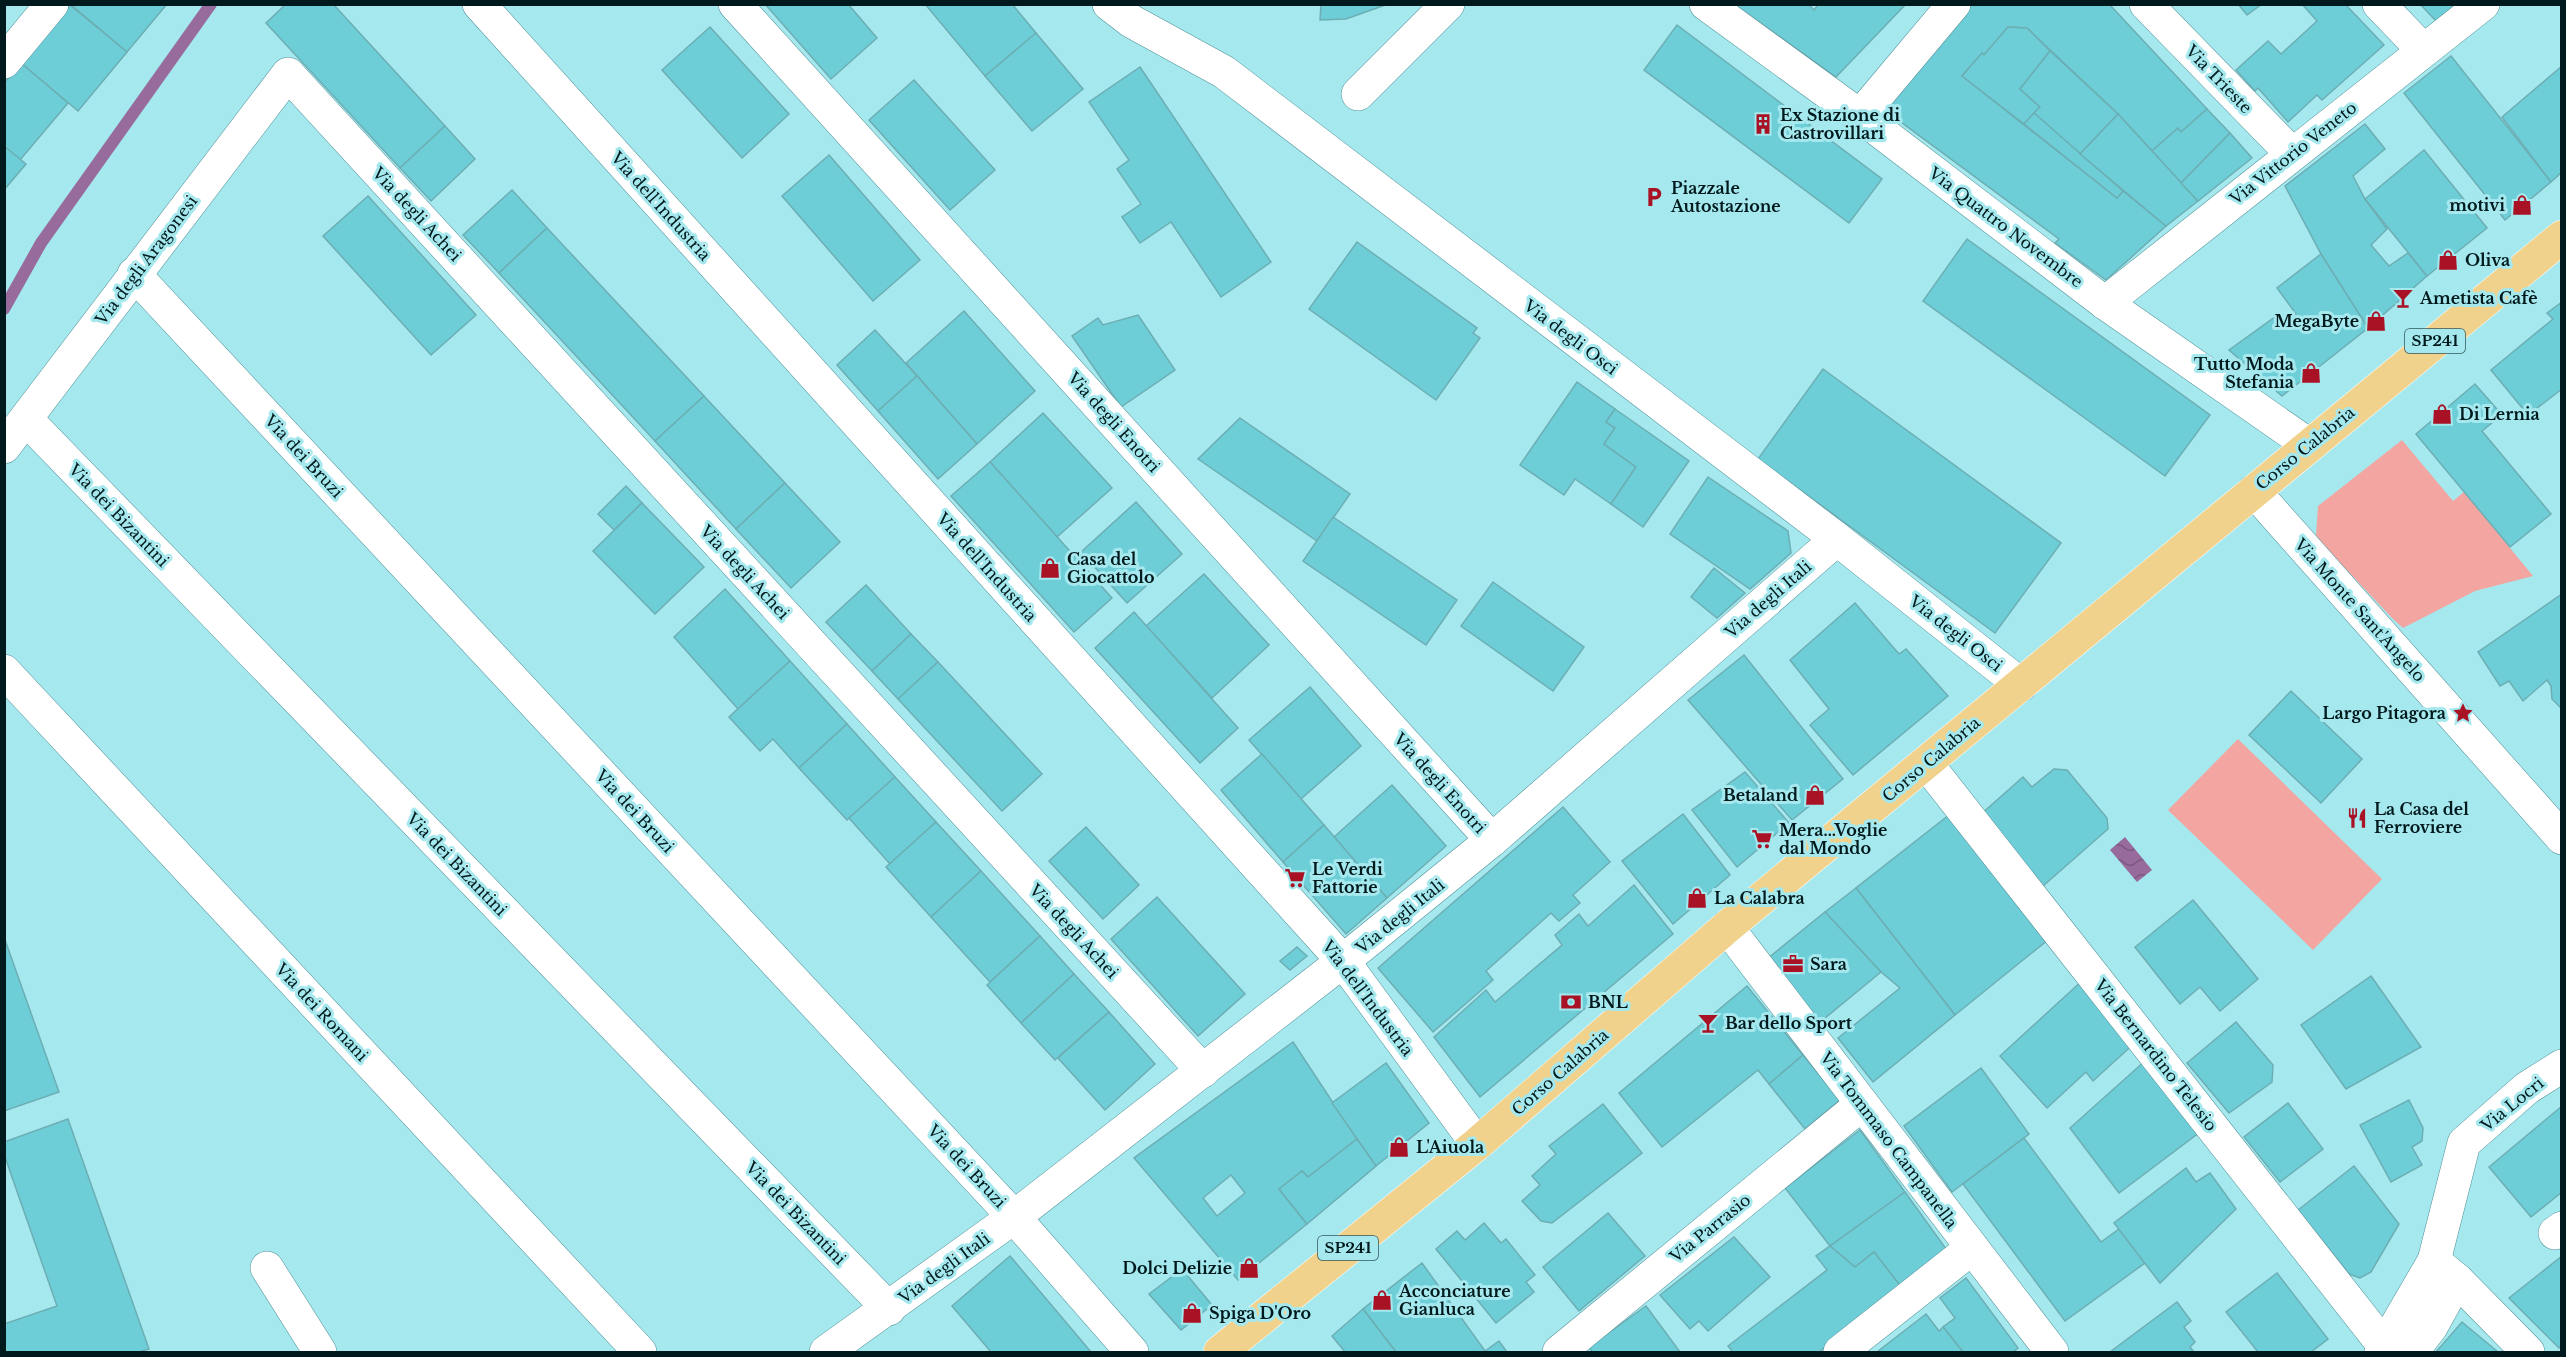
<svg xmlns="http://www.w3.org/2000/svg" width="2566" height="1357" viewBox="0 0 2566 1357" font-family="'Libre Baskerville',serif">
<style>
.green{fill:#f3a6a1}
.water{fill:url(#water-waves)}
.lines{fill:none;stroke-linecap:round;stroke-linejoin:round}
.stream{stroke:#986b9d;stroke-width:12}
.building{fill:#6eced7;stroke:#6caeb4;stroke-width:1.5;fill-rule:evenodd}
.minor-casing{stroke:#519299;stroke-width:34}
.major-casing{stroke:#fff;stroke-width:34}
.minor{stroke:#fff;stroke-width:33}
.major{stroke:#f1d28c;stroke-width:33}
.labels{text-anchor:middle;stroke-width:6;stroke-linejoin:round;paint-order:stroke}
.shield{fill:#a5e8ee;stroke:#32575b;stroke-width:1.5}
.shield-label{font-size:15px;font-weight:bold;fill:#00191c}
.street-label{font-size:16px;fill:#00191c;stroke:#a5e8ee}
.poi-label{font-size:16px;font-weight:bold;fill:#00191c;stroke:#a5e8ee;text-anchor:start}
</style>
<defs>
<pattern id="water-waves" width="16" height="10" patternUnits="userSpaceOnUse" patternTransform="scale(1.5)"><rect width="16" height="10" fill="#986b9d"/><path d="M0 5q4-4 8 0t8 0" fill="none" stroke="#7a577f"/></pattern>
</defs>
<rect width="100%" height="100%" fill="#a5e8ee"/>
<g class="green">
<path d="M2402,440L2453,501L2464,492L2533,576L2475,591L2403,628L2393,619L2326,548L2316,535L2318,506Z"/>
<path d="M2238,739L2382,879L2313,950L2168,810Z"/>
</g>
<path class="water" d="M2125,837L2152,870L2137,882L2110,850Z"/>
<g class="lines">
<path class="stream" d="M4,309L41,243L211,4"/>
</g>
<g class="building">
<path d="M70,4H167L127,52Z"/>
<path d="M286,4H333L445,126L400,168L266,23Z"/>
<path d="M765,4H848L877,38L831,79Z"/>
<path d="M925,4H1012L1036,33L985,76Z"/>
<path d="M1321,4H1388L1346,19L1320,20Z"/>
<path d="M1734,4H1808L1814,10L1819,4H1906L1836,77Z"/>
<path d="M1965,4H2109L2207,109L2181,132L2178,128L2152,151L2118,114L2027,28L2008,27L1984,55L1982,53L1962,76L2117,198L2123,191L2166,226L2106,280L2055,243L2059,239L1882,108Z"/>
<path d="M2238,4H2262L2247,15Z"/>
<path d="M2302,4H2345L2384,45L2322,100L2317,95L2288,122L2258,88L2255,91L2236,70L2268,41L2281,54L2317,21Z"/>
<path d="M2420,4H2456L2436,21Z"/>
<path d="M70,5L127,52L78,111L21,63Z"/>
<path d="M1677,25L1882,179L1849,223L1644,70Z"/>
<path d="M710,27L789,114L742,158L662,70Z"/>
<path d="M2008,27L2027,28L2050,51L2020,89L2040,107L2024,124L1962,76L1982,53L1984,55Z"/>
<path d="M1036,33L1083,89L1032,131L985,76Z"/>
<path d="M2050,51L2118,114L2080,154L2034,113L2040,107L2020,89Z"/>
<path d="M2451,56L2551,182L2505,220L2404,93Z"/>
<path d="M21,63L68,103L20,160L4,146V83Z"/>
<path d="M2562,66V172L2551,182L2502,117Z"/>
<path d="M1140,67L1271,262L1221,297L1171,222L1140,243L1122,217L1141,204L1117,169L1129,160L1089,102Z"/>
<path d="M914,80L995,170L950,210L869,120Z"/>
<path d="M2207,109L2230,133L2181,183L2152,151L2178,128L2181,132Z"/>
<path d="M2034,113L2123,191L2117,198L2024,124Z"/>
<path d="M2118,114L2198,201L2166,226L2080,154Z"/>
<path d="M2365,124L2385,149L2353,176L2365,199L2387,229L2371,245L2389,266L2408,253L2427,276L2368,328L2321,254L2285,186Z"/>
<path d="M445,126L475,159L431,201L400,168Z"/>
<path d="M2230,133L2252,158L2198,201L2181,183Z"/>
<path d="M4,146L26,164L4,190Z"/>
<path d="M2424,150L2487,228L2427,276L2365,199Z"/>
<path d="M829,155L920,260L873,301L782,196Z"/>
<path d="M512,190L547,228L499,273L463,235Z"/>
<path d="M368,196L476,315L431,355L323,236Z"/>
<path d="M547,228L704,396L655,441L499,273Z"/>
<path d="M1967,239L2210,415L2165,476L1923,301Z"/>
<path d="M1357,242L1477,328L1473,333L1480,338L1436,400L1309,309Z"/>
<path d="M2321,254L2368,328L2282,396L2229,350L2275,317L2285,324L2296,314L2277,288Z"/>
<path d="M2562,302V389L2528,415L2491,370L2553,319L2547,313Z"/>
<path d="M964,311L1035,391L977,444L906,363Z"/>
<path d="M1138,315L1175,370L1121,407L1072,336L1098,318L1103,325Z"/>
<path d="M875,330L917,376L878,411L837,365Z"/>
<path d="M1823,369L2061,543L1995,633L1758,459Z"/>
<path d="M917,376L977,444L938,479L878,411Z"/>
<path d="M1577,382L1615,409L1606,422L1615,428L1604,444L1636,467L1611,504L1575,479L1564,495L1520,465Z"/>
<path d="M2475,384L2502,415L2482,431L2551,514L2510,547L2416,434Z"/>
<path d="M704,396L785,483L736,529L655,441Z"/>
<path d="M1615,409L1689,461L1643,527L1611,504L1636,467L1604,444L1615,428L1606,422Z"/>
<path d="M1043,413L1112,488L1057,537L990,462Z"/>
<path d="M1240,418L1350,494L1317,541L1198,459Z"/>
<path d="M990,462L1112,598L1074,632L951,496Z"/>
<path d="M1708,477L1788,531L1791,553L1750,589L1670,534Z"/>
<path d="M785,483L840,542L791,588L736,529Z"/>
<path d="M626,486L642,503L614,530L598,514Z"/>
<path d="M1136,502L1182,554L1127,603L1081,552Z"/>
<path d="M642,503L704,567L655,614L593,551Z"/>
<path d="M1333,517L1457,600L1426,645L1303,561Z"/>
<path d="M1714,568L1745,593L1717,618L1691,597Z"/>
<path d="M1204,574L1269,645L1212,698L1146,626Z"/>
<path d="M1493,582L1584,647L1553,691L1461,626Z"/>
<path d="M866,585L911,634L872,671L826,622Z"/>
<path d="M725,589L790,661L738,709L674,637Z"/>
<path d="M2562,594V709L2552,699L2551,686L2547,680L2523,701L2509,681L2500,686L2478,652Z"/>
<path d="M1855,603L1899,654L1906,649L1948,696L1853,775L1810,725L1829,709L1790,660Z"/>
<path d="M1134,612L1238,728L1200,763L1095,648Z"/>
<path d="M911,634L938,662L898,699L872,671Z"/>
<path d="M1744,655L1843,779L1792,820L1688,700Z"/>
<path d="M790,661L847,724L799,768L773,739L760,751L729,717Z"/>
<path d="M938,662L1042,774L1002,811L898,699Z"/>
<path d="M1310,687L1361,746L1301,799L1249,740Z"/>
<path d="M2291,691L2362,759L2321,803L2249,735Z"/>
<path d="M847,724L895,777L847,820L799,768Z"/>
<path d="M1262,754L1324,825L1283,862L1221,790Z"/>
<path d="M2054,769L2067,770L2107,818L2108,829L2043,886L1980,815L2023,777L2032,787Z"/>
<path d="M1745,772L1789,823L1737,867L1692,810Z"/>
<path d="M895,777L936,822L890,864L849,818Z"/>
<path d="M1392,785L1446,846L1387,898L1334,837Z"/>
<path d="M1563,807L1610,862L1573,895L1580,903L1559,921L1551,913L1486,971L1493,980L1433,1032L1378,968Z"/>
<path d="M1954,811L2049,939L1955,1015L1856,888Z"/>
<path d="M1683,814L1730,875L1673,924L1622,861Z"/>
<path d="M936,822L981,871L931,917L886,867Z"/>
<path d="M1324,825L1387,898L1346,934L1283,862Z"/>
<path d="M1086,827L1139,885L1103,919L1049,861Z"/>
<path d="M981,871L1040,936L990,982L931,917Z"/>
<path d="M1634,885L1673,934L1480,1097L1434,1037L1486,990L1495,1002L1562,945L1555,935L1579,914L1588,926Z"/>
<path d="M1856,888L1955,1015L1873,1082L1838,1038L1900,988L1881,972L1825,912Z"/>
<path d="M1157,897L1245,994L1198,1036L1111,939Z"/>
<path d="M2193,900L2258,979L2220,1011L2200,987L2180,1004L2135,947Z"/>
<path d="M1825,912L1881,972L1819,1023L1767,959Z"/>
<path d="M1040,936L1074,974L1021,1023L987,985Z"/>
<path d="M4,937L59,1092L4,1111Z"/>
<path d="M1297,947L1307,956L1290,970L1280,961Z"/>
<path d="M1074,974L1109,1012L1055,1060L1021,1023Z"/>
<path d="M2371,976L2421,1047L2346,1089L2301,1025Z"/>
<path d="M2084,979L2138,1040L2093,1081L2086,1072L2047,1108L2000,1056Z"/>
<path d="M1747,986L1803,1055L1769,1084L1758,1070L1662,1147L1619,1093Z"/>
<path d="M1109,1012L1155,1064L1105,1110L1058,1058Z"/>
<path d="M2236,1022L2273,1065L2272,1082L2229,1113L2187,1063Z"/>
<path d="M1293,1042L1357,1139L1308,1177L1302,1171L1279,1189L1307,1224L1238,1280L1134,1158ZM1231,1175L1245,1193L1217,1216L1203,1198Z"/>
<path d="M1803,1055L1840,1100L1805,1129L1769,1084Z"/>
<path d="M2146,1060L2200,1132L2119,1193L2070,1128Z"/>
<path d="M1386,1063L1429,1123L1376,1166L1332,1103Z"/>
<path d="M1981,1068L2029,1134L1952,1192L1904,1126Z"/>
<path d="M2409,1100L2423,1128L2422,1141L2412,1147L2422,1165L2391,1182L2360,1125Z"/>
<path d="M2288,1103L2323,1149L2280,1182L2244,1137Z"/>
<path d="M1603,1104L1642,1153L1552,1223L1541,1221L1522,1201L1540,1185L1532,1176L1556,1154L1549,1146Z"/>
<path d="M2562,1106V1192L2531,1217L2489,1167Z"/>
<path d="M68,1119L149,1349L139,1352H4V1324L57,1306L4,1154V1142Z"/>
<path d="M1860,1130L1905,1192L1830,1246L1785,1188Z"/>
<path d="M2024,1138L2101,1242L2119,1229L2145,1263L2065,1321L1963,1184Z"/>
<path d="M1357,1139L1376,1166L1307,1224L1279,1189L1302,1171L1308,1177Z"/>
<path d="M2354,1166L2399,1224L2371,1272L2360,1278L2349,1274L2298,1210Z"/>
<path d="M2186,1168L2196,1182L2210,1173L2236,1209L2160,1283L2114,1223Z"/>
<path d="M1905,1192L1949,1253L1902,1288L1874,1252L1855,1267L1830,1246Z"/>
<path d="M1608,1213L1645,1256L1579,1311L1543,1267Z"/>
<path d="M1484,1223L1501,1243L1506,1239L1535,1275L1526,1282L1534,1292L1496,1323L1436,1249L1457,1231L1465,1240Z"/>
<path d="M1734,1237L1770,1277L1708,1331L1699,1321L1690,1329L1660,1295Z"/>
<path d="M1830,1246L1855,1267L1874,1252L1902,1288L1819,1352H1733L1728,1346L1827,1270L1816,1256Z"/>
<path d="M1010,1256L1091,1352H991L952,1306Z"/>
<path d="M2562,1256V1345L2559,1348L2509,1298Z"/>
<path d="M1422,1263L1485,1351L1499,1341L1507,1352H1396L1363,1309Z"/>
<path d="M1182,1269L1212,1305L1181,1330L1149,1294Z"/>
<path d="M2277,1273L2328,1339L2311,1352H2258L2226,1312Z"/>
<path d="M1966,1278L2018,1348L2013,1352H1963L1943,1327L1955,1318L1940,1298Z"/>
<path d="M2177,1302L2191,1321L2184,1327L2195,1342L2190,1347L2194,1352H2110Z"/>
<path d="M1646,1306L1680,1352H1592L1589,1347Z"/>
<path d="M1363,1309L1379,1330L1396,1352H1345L1332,1336Z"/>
<path d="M1926,1314L1939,1331L1943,1327L1963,1352H1877Z"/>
<path d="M2462,1322L2498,1352H2436Z"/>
</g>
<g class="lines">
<g class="minor-casing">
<g id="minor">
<path d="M479,4L1343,961L1477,1144"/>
<path d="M735,4L1492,840"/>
<path d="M1109,4L1131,21L1224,72L1837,539L2021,685"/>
<path d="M1706,4L1860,116L2105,303L2309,445"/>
<path d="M2146,4L2292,154"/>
<path d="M2379,4L2423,50"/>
<path d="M4,62L52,4"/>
<path d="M1358,94L1448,4"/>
<path d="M1860,116L1954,4"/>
<path d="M134,274L1014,1217L1132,1352"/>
<path d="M2105,303L2483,4"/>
<path d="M26,419L889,1309"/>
<path d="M4,447L288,74L1203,1071"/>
<path d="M2254,491L2562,838"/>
<path d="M4,671L640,1352"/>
<path d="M1926,763L2385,1347"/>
<path d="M1727,927L2052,1352"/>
<path d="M2555,1233L2562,1228"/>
<path d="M2434,1261L2457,1280L2528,1352"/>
<path d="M267,1268L320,1352"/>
<path d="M826,1352L1014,1217L1343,961L1492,840L1837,539"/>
<path d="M1559,1352L1862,1104"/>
<path d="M1840,1352L1972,1248"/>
<path d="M2381,1352L2434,1261L2464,1143L2527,1088L2562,1066"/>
<path d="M2412,1352L2431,1327L2457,1280"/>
</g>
</g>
<g class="major-casing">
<path id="major" d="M1220,1352L1477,1144L1727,927L2562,237"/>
</g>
<use href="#minor" class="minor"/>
<use href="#major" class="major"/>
</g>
<defs>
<g id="building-bare" transform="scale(1.62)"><path d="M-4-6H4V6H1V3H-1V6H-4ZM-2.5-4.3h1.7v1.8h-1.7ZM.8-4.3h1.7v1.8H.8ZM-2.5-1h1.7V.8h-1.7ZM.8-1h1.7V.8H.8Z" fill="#a91224" stroke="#a5e8ee" stroke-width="2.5" paint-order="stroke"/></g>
<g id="parking-bare" transform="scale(1.62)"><path d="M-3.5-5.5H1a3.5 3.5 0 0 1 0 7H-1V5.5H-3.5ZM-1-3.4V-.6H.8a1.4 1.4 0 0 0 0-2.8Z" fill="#a91224" stroke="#a5e8ee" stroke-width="2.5" paint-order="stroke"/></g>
<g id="shop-bare" transform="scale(1.62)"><path d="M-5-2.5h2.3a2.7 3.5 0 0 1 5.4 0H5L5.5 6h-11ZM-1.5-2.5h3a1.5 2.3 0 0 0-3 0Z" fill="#a91224" stroke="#a5e8ee" stroke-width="2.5" paint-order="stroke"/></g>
<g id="bar-bare" transform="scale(1.62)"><path d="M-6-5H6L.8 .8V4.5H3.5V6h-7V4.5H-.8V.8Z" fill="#a91224" stroke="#a5e8ee" stroke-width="2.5" paint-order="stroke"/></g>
<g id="sight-bare" transform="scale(1.62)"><path d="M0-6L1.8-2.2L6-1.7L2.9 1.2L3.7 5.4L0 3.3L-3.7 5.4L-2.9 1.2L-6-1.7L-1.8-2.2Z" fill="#a91224" stroke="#a5e8ee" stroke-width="2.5" paint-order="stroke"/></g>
<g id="restaurant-bare" transform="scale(1.62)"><path d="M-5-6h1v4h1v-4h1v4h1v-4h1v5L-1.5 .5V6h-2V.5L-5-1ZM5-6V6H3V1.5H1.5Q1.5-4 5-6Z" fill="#a91224" stroke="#a5e8ee" stroke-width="2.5" paint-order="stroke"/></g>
<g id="supermarket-bare" transform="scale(1.62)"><path d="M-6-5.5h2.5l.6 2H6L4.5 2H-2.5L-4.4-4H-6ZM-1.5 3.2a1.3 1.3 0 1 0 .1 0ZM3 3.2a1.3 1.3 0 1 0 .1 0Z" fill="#a91224" stroke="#a5e8ee" stroke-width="2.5" paint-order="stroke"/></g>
<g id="office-bare" transform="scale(1.62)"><path d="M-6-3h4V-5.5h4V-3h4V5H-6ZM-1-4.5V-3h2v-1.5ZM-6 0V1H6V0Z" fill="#a91224" stroke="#a5e8ee" stroke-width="2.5" paint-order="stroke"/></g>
<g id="bank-bare" transform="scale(1.62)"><path d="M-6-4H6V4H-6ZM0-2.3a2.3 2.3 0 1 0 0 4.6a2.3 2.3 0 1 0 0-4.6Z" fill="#a91224" stroke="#a5e8ee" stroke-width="2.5" paint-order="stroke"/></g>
</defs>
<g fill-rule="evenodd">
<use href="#building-bare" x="1763" y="124"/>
<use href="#parking-bare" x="1654" y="197"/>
<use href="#shop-bare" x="2522" y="205"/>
<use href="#shop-bare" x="2448" y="260"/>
<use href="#bar-bare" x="2403" y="298"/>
<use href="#shop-bare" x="2376" y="321"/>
<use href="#shop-bare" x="2311" y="373"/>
<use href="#shop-bare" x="2442" y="414"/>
<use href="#shop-bare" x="1050" y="568"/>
<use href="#sight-bare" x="2463" y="713"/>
<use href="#shop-bare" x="1815" y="795"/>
<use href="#restaurant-bare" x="2357" y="818"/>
<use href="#supermarket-bare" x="1762" y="839"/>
<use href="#supermarket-bare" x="1295" y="878"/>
<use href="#shop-bare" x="1697" y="898"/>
<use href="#office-bare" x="1793" y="964"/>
<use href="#bank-bare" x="1571" y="1002"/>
<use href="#bar-bare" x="1708" y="1023"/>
<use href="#shop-bare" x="1399" y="1147"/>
<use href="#shop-bare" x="1249" y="1268"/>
<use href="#shop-bare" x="1382" y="1300"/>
<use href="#shop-bare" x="1192" y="1313"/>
</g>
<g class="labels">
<g class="shield">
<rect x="2405" y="329" width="60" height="24" rx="4.5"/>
<rect x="1318" y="1236" width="60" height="24" rx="4.5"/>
</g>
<g class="shield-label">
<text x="2435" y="346">SP241</text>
<text x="1348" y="1253">SP241</text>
</g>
<g class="street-label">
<text transform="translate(2219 79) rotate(46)" y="6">Via Trieste</text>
<text transform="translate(2293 153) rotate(-38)" y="6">Via Vittorio Veneto</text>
<text transform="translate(661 206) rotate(48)" y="6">Via dell'Industria</text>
<text transform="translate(417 214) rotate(47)" y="6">Via degli Achei</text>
<text transform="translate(2006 227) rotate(37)" y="6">Via Quattro Novembre</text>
<text transform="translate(146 260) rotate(-53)" y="6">Via degli Aragonesi</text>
<text transform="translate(1571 337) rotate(37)" y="6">Via degli Osci</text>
<text transform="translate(1114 422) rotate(48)" y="6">Via degli Enotri</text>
<text transform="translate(2305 448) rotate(-39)" y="6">Corso Calabria</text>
<text transform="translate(304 456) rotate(47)" y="6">Via dei Bruzi</text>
<text transform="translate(119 515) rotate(46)" y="6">Via dei Bizantini</text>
<text transform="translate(987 567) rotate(48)" y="6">Via dell'Industria</text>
<text transform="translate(745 572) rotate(47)" y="6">Via degli Achei</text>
<text transform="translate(1768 599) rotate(-41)" y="6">Via degli Itali</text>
<text transform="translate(2360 610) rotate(48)" y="6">Via Monte Sant'Angelo</text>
<text transform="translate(1956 633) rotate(38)" y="6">Via degli Osci</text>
<text transform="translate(1931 759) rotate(-40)" y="6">Corso Calabria</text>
<text transform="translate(1440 783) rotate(48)" y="6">Via degli Enotri</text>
<text transform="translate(635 811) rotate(47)" y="6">Via dei Bruzi</text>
<text transform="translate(457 864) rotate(46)" y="6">Via dei Bizantini</text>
<text transform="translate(1400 916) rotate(-39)" y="6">Via degli Itali</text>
<text transform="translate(1074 931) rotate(47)" y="6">Via degli Achei</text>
<text transform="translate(1368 998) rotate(53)" y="6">Via dell'Industria</text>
<text transform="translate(322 1012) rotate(47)" y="6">Via dei Romani</text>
<text transform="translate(2156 1055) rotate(52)" y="6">Via Bernardino Telesio</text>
<text transform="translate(1560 1072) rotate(-41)" y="6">Corso Calabria</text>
<text transform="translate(2512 1104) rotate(-39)" y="6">Via Locri</text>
<text transform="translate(1889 1140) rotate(53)" y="6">Via Tommaso Campanella</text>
<text transform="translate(967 1166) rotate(47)" y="6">Via dei Bruzi</text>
<text transform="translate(796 1213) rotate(46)" y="6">Via dei Bizantini</text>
<text transform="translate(1710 1228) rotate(-39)" y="6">Via Parrasio</text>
<text transform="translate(944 1268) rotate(-36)" y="6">Via degli Itali</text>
</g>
<g class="poi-label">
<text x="1780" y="121">Ex Stazione di<tspan x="1780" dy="18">Castrovillari</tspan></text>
<text x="1671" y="194">Piazzale<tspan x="1671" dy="18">Autostazione</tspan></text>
<text x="2505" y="211" text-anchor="end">motivi</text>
<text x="2465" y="266">Oliva</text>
<text x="2420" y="304">Ametista Cafè</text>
<text x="2359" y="327" text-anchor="end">MegaByte</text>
<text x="2294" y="370" text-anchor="end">Tutto Moda<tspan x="2294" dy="18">Stefania</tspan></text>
<text x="2459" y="420">Di Lernia</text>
<text x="1067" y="565">Casa del<tspan x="1067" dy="18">Giocattolo</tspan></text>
<text x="2446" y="719" text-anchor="end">Largo Pitagora</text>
<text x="1798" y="801" text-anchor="end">Betaland</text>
<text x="2374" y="815">La Casa del<tspan x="2374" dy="18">Ferroviere</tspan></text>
<text x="1779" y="836">Mera...Voglie<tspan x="1779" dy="18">dal Mondo</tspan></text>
<text x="1312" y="875">Le Verdi<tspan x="1312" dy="18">Fattorie</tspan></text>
<text x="1714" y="904">La Calabra</text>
<text x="1810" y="970">Sara</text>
<text x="1588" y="1008">BNL</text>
<text x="1725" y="1029">Bar dello Sport</text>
<text x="1416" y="1153">L'Aiuola</text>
<text x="1232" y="1274" text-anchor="end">Dolci Delizie</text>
<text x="1399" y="1297">Acconciature<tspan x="1399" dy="18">Gianluca</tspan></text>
<text x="1209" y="1319">Spiga D'Oro</text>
</g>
</g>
<rect width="2566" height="1357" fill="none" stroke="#00191c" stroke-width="12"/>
</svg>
